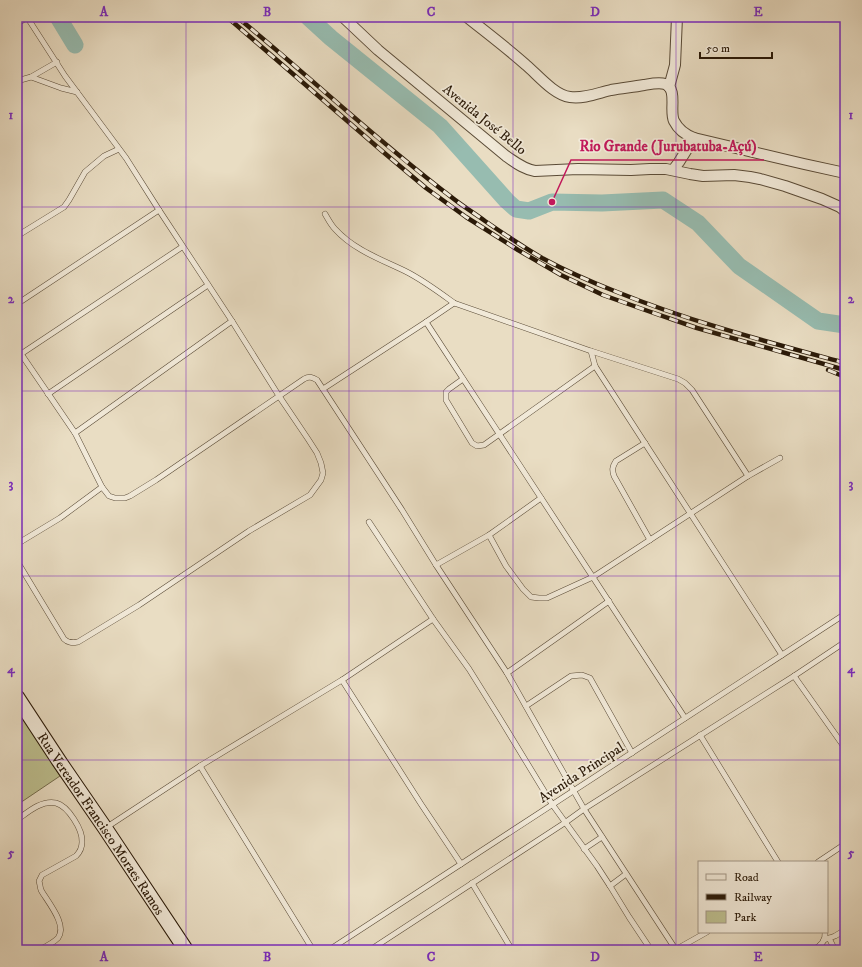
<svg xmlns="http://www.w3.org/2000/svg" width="862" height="967" viewBox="0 0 862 967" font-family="'IM FELL DW Pica',serif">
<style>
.green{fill:#bdbf8f;stroke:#746c4c}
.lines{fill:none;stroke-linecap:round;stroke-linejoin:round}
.river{stroke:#97bcb0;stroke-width:17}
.lane-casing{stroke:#5a4b37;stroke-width:6}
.street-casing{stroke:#5a4b37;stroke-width:12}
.secondary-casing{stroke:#2b1a08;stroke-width:16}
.lane{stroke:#f1e9d8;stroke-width:5}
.street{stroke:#f1e9d8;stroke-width:10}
.secondary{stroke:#f1e9d8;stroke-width:14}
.rail-casing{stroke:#2b1a08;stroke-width:4.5}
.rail{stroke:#f1e9d8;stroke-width:3;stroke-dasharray:9;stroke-linecap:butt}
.grid{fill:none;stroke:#7b2cbf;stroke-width:1;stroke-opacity:0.55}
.labels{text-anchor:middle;stroke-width:3.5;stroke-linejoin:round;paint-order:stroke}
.street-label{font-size:14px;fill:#2b1a08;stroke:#f1e9d8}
.leader{fill:none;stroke:#c2185b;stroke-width:1.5}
.callout-dot{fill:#c2185b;stroke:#f1e9d8;stroke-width:1.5}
.callout-label{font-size:15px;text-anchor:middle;font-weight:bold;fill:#c2185b;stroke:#f1e9d8;stroke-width:3.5;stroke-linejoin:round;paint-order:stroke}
.neatline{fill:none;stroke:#7b2cbf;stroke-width:1.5}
.grid-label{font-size:13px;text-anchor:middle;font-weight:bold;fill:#7b2cbf}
</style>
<rect width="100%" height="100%" fill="#e9ddc3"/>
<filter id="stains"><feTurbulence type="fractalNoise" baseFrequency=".005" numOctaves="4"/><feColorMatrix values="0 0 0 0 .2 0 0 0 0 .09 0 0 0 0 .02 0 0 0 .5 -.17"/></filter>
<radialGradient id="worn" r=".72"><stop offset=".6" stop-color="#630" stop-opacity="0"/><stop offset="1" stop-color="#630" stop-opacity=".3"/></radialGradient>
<path class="green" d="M17,709L60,776L17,805Z"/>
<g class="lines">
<g class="river">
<path d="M58,17L75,45"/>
<path d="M308,17L331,38L440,126L507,201L516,209L529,211L552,202L602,203L663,200L698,223L739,266L818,321L845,325"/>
</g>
<g class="lane-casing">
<g id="lane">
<path d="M17,24L27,17"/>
<path d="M31,77L61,88L77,92"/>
<path d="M17,81L31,77L57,62"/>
<path d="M325,214C328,219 331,225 335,229C354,250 380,259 405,271C423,280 439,292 454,303"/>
<path d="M17,236L64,207L69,200L85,172L104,156L119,149"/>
<path d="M17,304L159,210"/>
<path d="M426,322L454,303L591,351L595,366L782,655"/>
<path d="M17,348L75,433L102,487L109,496L115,498H125L130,496L156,480L304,379C309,376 312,377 317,380L402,510L436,565L507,673L584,809L676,950"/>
<path d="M591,351L678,379L685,383L692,390L748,476"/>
<path d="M21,354L182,247"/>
<path d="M463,379L449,389L446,392V400L472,443L477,446L484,445L595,366"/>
<path d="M323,389L426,322L685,718"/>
<path d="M48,394L208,285"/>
<path d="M75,433L232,321"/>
<path d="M645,443L616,461C612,467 612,470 614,476L650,540"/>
<path d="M369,522L433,619L469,669L499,717L552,804L597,866L610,886L629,917L651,950"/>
<path d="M489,535L506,566L523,589L531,597L539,598H547L593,577L748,476L780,458"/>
<path d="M17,544L60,518L102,487"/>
<path d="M17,561L64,639C68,643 72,643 78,642L139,605L249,531L310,495L321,480L323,473L321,463L317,453L308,439L279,396L232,321L159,210L126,158L65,76L27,17"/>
<path d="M436,565L489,535L541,498"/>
<path d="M507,673L609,601"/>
<path d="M794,676L845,748"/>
<path d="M342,680L421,804L461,864"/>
<path d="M526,706L571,676L582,675L590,678L632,753"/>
<path d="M700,735L778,862"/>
<path d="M200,766L313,950"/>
<path d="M17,820C28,812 41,800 56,803C68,806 83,830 82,842C82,848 80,852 76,856L42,875L39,881C40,884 40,887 41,890C47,901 68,925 58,938C53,943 45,947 39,950"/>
<path d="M107,827L200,766L342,680L433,619"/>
<path d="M584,849L602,837"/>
<path d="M818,862L845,844"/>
<path d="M472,883L512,950"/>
<path d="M610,886L626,874"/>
<path d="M829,938L835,950"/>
<path d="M824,940L835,936L845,930"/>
<path d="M329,950L845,614"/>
<path d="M370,950L566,822L584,809L794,676L845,642"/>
<path d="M675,950L707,932"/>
<path d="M813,950C821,946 826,941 825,932"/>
</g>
</g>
<g class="street-casing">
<g id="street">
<path d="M343,17L378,50L506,156C515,162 523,169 535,171L578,169L631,170L650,169H666L690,174L703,176L734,175L750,177L760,179L785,186L822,199L840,207L845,211"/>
<path d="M467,17C487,33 507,48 526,65C538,75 554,95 570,97C584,99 598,93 611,90C622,88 633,87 644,85C650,84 659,82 665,84C678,89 669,111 674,121C678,129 686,135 694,138L804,164L845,173"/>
<path d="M669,87L675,65L677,17"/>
<path d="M673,170L679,162L694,138"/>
</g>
</g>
<g class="secondary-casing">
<g id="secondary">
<path id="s1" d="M17,697L59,761L105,828L186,950"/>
</g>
</g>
<use href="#lane" class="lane"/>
<use href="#street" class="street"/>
<use href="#secondary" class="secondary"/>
<g class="rail-casing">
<g id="rail">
<path d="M227,17L382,151L426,188L466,217L518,250L561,275L603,295L648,311L697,328L845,370"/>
<path d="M237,17C309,76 376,140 450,196C461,205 474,213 485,221C504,234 523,247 542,258C566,271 591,282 617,292C691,322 768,342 845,363"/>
<path d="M828,370L845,377"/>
</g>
</g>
<use href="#rail" class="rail"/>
</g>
<path class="grid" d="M186,17V950M349,17V950M513,17V950M676,17V950M17,207H845M17,391H845M17,576H845M17,760H845"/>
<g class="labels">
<g class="street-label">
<text transform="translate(485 119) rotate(39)" y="5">Avenida José Bello</text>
<text transform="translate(581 772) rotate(-33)" y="5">Avenida Principal</text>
<text dy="5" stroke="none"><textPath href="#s1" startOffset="152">Rua Vereador Francisco Moraes Ramos</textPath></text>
</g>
</g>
<path class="leader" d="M552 202L571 160H764"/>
<circle class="callout-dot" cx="552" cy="202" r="4"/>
<g class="callout-label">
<text x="668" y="151">Rio Grande (Jurubatuba-Açú)</text>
</g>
<rect width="862" height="967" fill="none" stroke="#e9ddc3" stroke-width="44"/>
<rect x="698" y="861" width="130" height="72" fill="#f1e9d8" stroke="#a29685"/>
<rect x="706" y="874" width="20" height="6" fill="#f1e9d8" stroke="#a29685"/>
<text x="734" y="881" font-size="12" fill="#2b1a08">Road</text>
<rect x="706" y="894" width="20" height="6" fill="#2b1a08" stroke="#a29685"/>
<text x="734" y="901" font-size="12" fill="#2b1a08">Railway</text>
<rect x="706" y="911" width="20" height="12" fill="#bdbf8f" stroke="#a29685"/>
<text x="734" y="921" font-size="12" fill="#2b1a08">Park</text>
<path d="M700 52v6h72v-6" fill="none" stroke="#2b1a08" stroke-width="2"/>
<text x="706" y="52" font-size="12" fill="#2b1a08" stroke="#f1e9d8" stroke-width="3" paint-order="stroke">50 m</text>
<rect x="22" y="22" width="818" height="923" class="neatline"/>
<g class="grid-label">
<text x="104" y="16">A</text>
<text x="267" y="16">B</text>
<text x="431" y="16">C</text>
<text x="595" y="16">D</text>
<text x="758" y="16">E</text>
<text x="11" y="119">1</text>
<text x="851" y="119">1</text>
<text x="11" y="303">2</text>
<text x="851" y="303">2</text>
<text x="11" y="488">3</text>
<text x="851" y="488">3</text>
<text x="11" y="673">4</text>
<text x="851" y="673">4</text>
<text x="11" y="857">5</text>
<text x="851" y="857">5</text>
<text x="104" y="961">A</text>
<text x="267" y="961">B</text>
<text x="431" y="961">C</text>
<text x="595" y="961">D</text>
<text x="758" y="961">E</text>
</g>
<rect width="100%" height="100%" filter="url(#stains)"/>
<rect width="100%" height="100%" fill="url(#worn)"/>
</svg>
